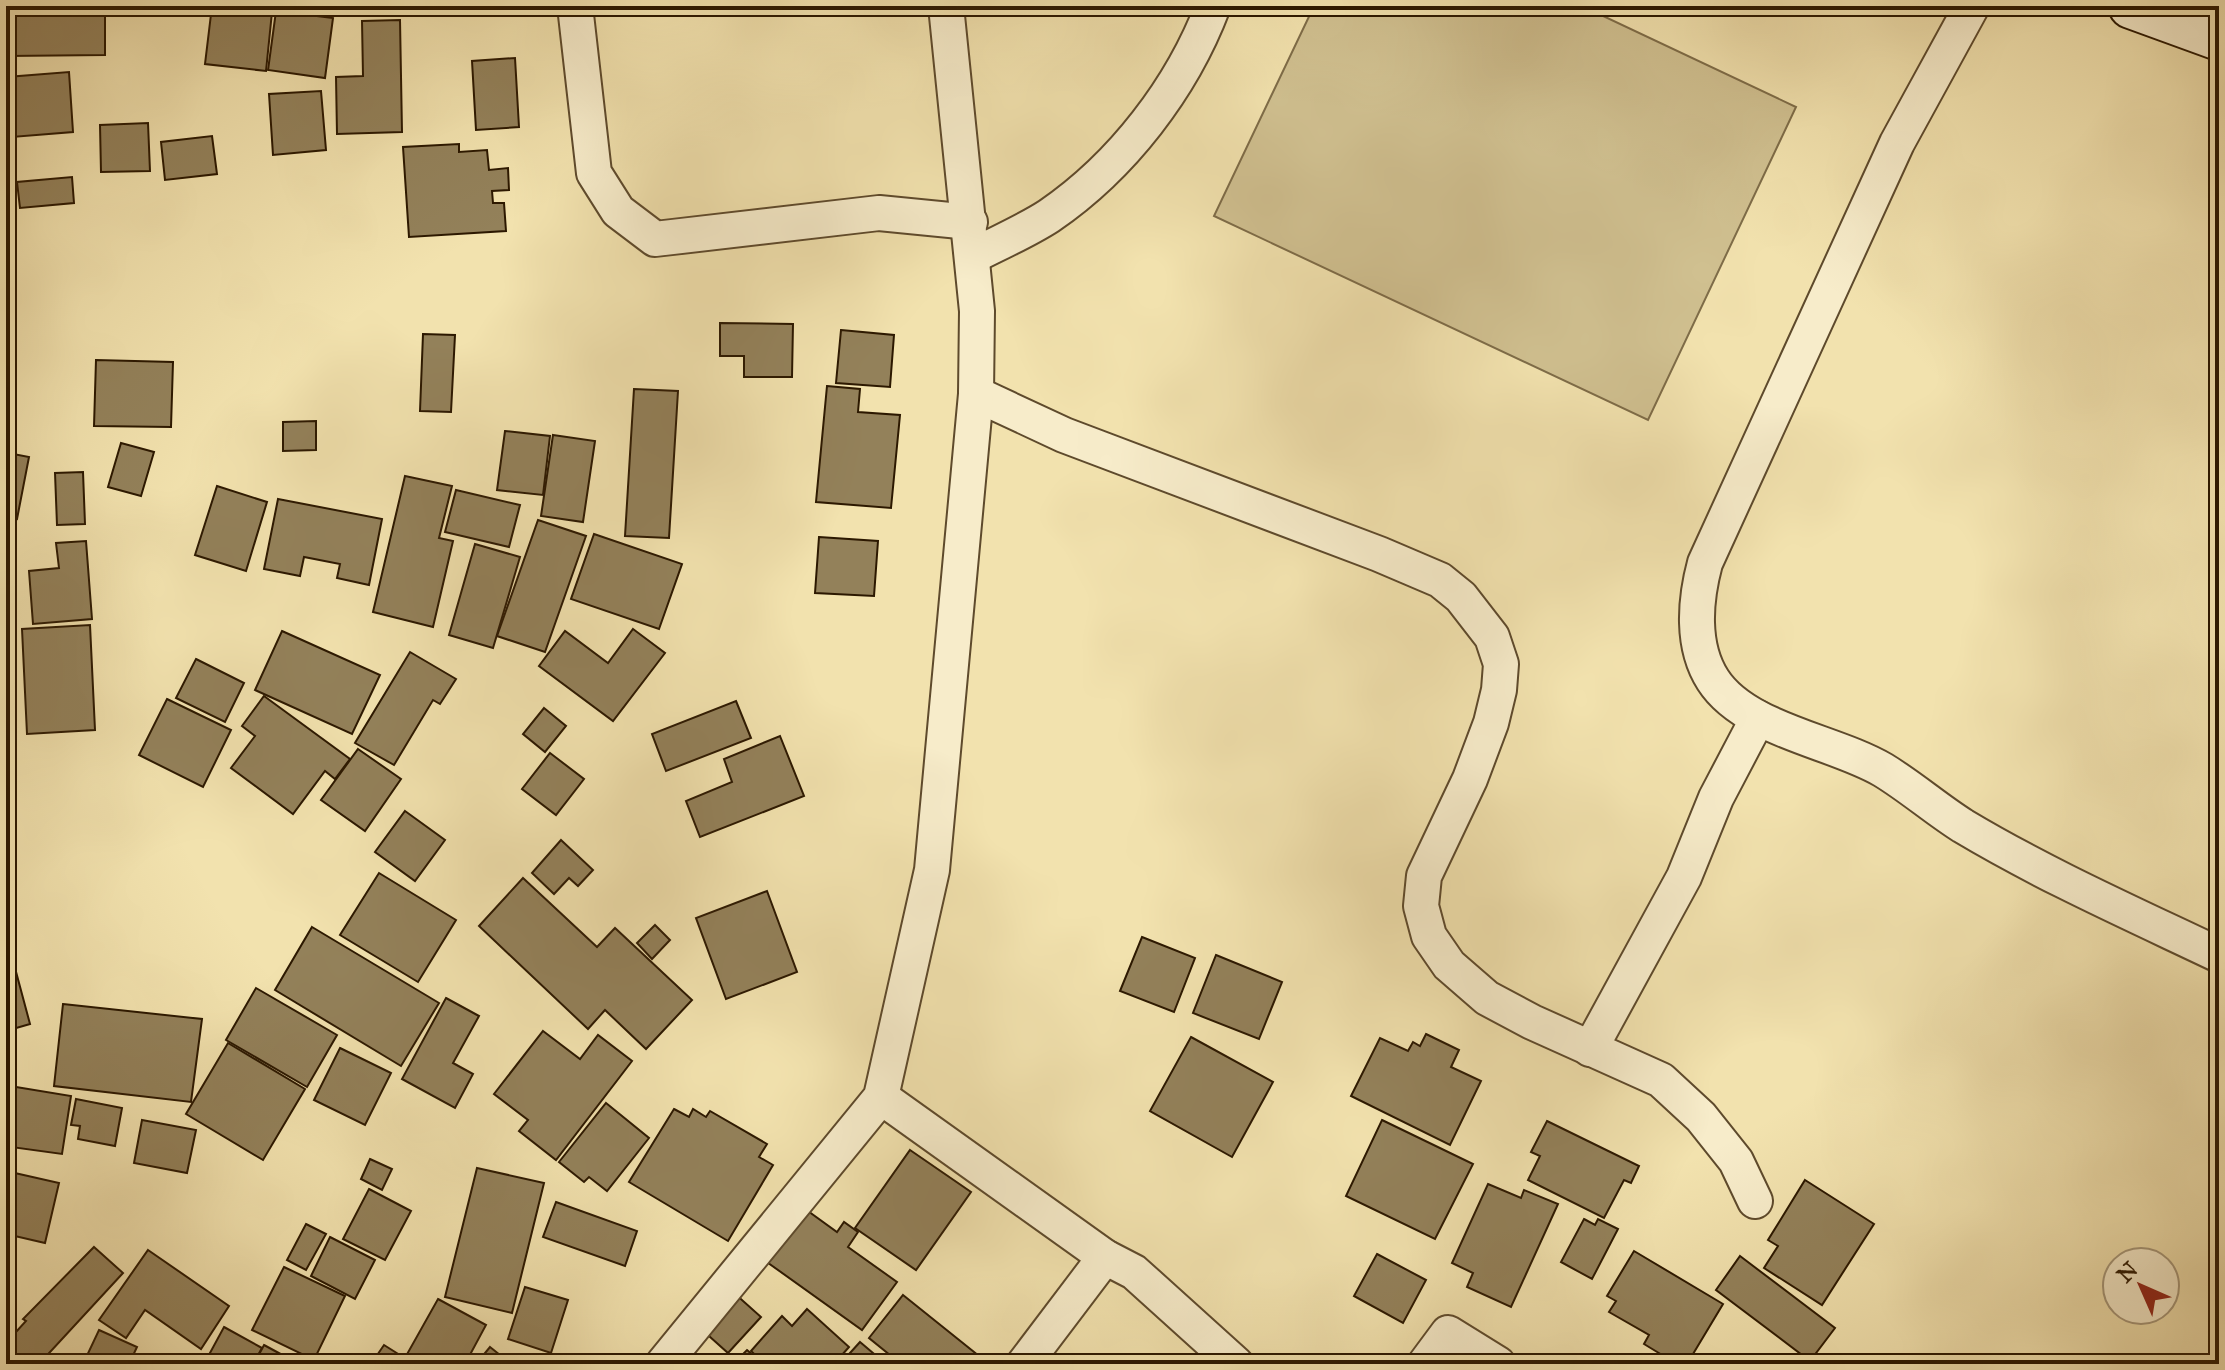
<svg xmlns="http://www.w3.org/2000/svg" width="2225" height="1370" viewBox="0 0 2225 1370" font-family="'IM FELL Great Primer',serif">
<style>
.green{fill:#d0c090;stroke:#7e6c48;stroke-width:2}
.building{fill:#93815a;stroke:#2c1800;stroke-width:2}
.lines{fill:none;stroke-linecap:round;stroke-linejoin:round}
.street-casing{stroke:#5e4a2c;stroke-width:38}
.secondary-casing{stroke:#2c1800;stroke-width:48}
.street{stroke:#f7ecca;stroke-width:34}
.secondary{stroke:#f7ecca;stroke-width:44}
</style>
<rect width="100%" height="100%" fill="#f2e2ae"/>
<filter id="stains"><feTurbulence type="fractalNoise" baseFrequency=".0025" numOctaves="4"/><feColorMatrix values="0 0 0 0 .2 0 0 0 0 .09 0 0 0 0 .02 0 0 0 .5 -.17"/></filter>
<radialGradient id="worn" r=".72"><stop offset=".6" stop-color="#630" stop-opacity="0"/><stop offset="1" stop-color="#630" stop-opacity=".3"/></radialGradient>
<path class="green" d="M1314,6H1582L1796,107L1648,420L1214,216Z"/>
<g class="building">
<path d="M212,6L272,12L266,71L205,64Z"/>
<path d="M105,11V55L7,56L6,12Z"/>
<path d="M276,11L333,18L325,78L268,70Z"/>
<path d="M400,20L402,132L337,134L336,77L363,76L362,21Z"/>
<path d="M515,58L519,127L476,130L472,61Z"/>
<path d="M69,72L73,132L12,137L7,77Z"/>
<path d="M321,91L326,150L273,155L269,94Z"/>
<path d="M148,123L150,171L101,172L100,125Z"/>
<path d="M212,136L217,174L165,180L161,142Z"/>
<path d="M459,144V152L487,150L489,170L508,168L509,190L492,191L493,203H504L506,231L409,237L403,147Z"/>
<path d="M72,177L74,203L20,208L17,182Z"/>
<path d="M720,323L793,324L792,377H744V356H720Z"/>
<path d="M841,330L894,335L890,387L836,383Z"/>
<path d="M423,334L455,335L451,412L420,411Z"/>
<path d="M96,360L173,362L171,427L94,426Z"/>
<path d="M827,386L860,389L858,412L900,415L891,508L816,502Z"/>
<path d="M634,389L678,391L669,538L625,536Z"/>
<path d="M316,421V450L283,451V422Z"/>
<path d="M6,423L14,425L8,453L29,457L17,519L6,517Z"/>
<path d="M505,431L550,436L543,495L497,490Z"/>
<path d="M553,435L595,441L583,522L541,516Z"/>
<path d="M121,443L154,452L141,496L108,487Z"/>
<path d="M83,472L85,524L57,525L55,473Z"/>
<path d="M405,476L452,486L439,538L453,541L433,627L373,612Z"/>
<path d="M217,486L267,502L246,571L195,555Z"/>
<path d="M456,490L520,505L509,547L445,532Z"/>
<path d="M278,499L382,519L369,585L337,578L340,564L304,557L300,576L264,569Z"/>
<path d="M538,520L586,536L545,652L497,636Z"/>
<path d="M594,534L682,564L659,629L571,599Z"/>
<path d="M819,537L878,541L874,596L815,593Z"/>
<path d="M86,541L92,619L33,624L29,571L59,568L56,543Z"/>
<path d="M475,544L520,557L493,648L449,635Z"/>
<path d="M90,625L95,730L27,734L22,629Z"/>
<path d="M633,629L665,653L613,721L539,666L565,631L608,663Z"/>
<path d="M282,631L380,675L352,734L255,690Z"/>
<path d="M410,652L456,679L440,704L433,700L394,765L355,743Z"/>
<path d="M196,659L244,683L225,722L176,698Z"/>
<path d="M264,696L350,759L335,779L325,771L293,814L231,768L255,736L242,726Z"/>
<path d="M167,699L231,730L203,787L139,755Z"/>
<path d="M736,701L751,738L666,771L652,734Z"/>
<path d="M544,708L566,726L545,752L523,734Z"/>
<path d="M780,736L804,796L700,837L686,801L732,782L724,759Z"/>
<path d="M358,749L401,779L365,831L321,800Z"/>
<path d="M550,753L584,779L556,815L522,789Z"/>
<path d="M405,811L445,840L415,881L375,852Z"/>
<path d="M561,840L593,870L578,886L569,878L554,894L532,873Z"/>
<path d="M379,873L456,920L418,982L340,935Z"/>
<path d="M523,878L597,947L615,928L692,1000L646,1049L605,1010L588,1029L479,926Z"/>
<path d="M767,891L797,972L726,999L696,918Z"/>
<path d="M655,925L670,940L652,959L637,943Z"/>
<path d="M312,927L439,1003L401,1066L275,990Z"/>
<path d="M1142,937L1195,958L1174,1012L1120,991Z"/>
<path d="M1216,955L1282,982L1259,1039L1193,1013Z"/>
<path d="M15,968L30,1024L6,1031V971Z"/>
<path d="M256,988L337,1035L307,1087L226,1040Z"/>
<path d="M446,998L479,1016L453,1063L473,1074L455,1108L402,1079Z"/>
<path d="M63,1004L202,1019L191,1102L54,1086Z"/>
<path d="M543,1031L580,1059L598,1035L632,1061L556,1160L519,1131L528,1120L494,1094Z"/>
<path d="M1426,1034L1459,1050L1451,1067L1481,1081L1450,1145L1351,1096L1380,1038L1408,1051L1413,1042L1420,1046Z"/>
<path d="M1191,1037L1273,1082L1232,1157L1150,1111Z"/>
<path d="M228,1043L305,1089L263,1160L186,1114Z"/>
<path d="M340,1048L391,1073L365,1125L314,1100Z"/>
<path d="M10,1086L71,1096L62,1154L11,1147L14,1126L6,1121Z"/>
<path d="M76,1099L122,1108L115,1146L78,1139L80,1126L71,1125Z"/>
<path d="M606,1103L649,1138L607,1191L589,1177L584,1182L559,1162Z"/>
<path d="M674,1109L689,1117L693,1109L706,1117L710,1111L767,1144L759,1157L773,1165L728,1241L629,1182Z"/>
<path d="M142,1120L196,1130L187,1173L134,1163Z"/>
<path d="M1382,1120L1473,1164L1435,1239L1346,1196Z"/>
<path d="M1547,1121L1639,1166L1631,1183L1624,1180L1604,1218L1528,1180L1540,1156L1531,1152Z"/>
<path d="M910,1150L971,1192L916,1270L855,1228Z"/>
<path d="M370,1159L392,1169L382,1190L361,1179Z"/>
<path d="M477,1168L544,1183L512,1313L445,1297Z"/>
<path d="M6,1171L59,1183L45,1243L6,1234Z"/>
<path d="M1805,1180L1874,1224L1822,1305L1764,1268L1778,1246L1768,1240Z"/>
<path d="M1488,1184L1521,1198L1524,1190L1558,1204L1511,1307L1467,1287L1473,1273L1452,1263Z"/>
<path d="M369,1189L411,1211L385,1260L343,1239Z"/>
<path d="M556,1202L637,1231L625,1266L543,1237Z"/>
<path d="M801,1206L837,1232L844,1222L858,1232L848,1247L897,1282L862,1330L764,1260Z"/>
<path d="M1584,1219L1595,1225L1598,1219L1618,1229L1592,1279L1561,1262Z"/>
<path d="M306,1224L326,1234L306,1270L287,1260Z"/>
<path d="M330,1237L375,1260L355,1299L311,1276Z"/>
<path d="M94,1247L123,1273L39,1364H6V1343L26,1321L23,1319Z"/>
<path d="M148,1250L229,1306L201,1349L145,1310L126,1338L99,1320Z"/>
<path d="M1634,1251L1723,1304L1687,1364H1677L1644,1344L1649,1335L1609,1312L1616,1301L1607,1296Z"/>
<path d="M1377,1254L1426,1280L1403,1323L1354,1296Z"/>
<path d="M1740,1256L1835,1328L1810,1361L1716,1290Z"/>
<path d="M284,1267L345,1296L314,1360L252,1330Z"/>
<path d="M525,1287L568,1300L551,1353L508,1339Z"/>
<path d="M733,1292L761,1317L728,1353L700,1328Z"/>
<path d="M903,1295L989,1364H901L869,1338Z"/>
<path d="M438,1299L486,1325L465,1364H421L406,1356Z"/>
<path d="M807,1309L849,1347L834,1364H765L751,1351L782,1316L792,1326Z"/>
<path d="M224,1327L262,1348L253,1364H204Z"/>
<path d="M99,1330L137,1347L129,1364H83Z"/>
<path d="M860,1342L886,1364H840Z"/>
<path d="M264,1345L299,1364H254Z"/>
<path d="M384,1345L414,1364H371Z"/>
<path d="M490,1347L510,1363L509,1364H476Z"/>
<path d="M747,1350L763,1364H733Z"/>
</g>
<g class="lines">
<g class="street-casing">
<g id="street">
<path d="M575,6L594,173L618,211L655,239L879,213L970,222"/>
<path d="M1972,6L1897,143L1705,563C1695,600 1691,646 1713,680C1745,730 1834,741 1883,770C1911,787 1936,809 1963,826C2045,875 2133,914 2219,955"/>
<path d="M973,256C998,243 1026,231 1049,216C1122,166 1182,88 1213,6"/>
<path d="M976,394L1064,435L1379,554L1440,580L1461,597L1492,637L1501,664L1499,690L1491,723L1470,779L1424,876L1421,906L1429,936L1449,965L1487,998L1532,1022L1661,1080L1701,1117L1736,1161L1755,1201"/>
<path d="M1590,1049L1684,877L1716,798L1758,718"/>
<path d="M881,1097L1105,1257L1134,1272L1236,1364"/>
<path d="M663,1364L881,1097L932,870L976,394L977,311L946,6"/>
<path d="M1024,1364L1105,1257"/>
<path d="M1425,1364L1448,1333L1498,1364"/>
</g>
</g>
<g class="secondary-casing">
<path id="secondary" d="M2131,6L2219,38"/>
</g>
<use href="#street" class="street"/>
<use href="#secondary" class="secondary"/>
</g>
<rect width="2225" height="1370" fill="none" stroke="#f2e2ae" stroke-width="32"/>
<rect x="8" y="8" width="2209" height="1354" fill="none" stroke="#2c1800" stroke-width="4"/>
<rect x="16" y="16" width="2193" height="1338" fill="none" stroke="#2c1800" stroke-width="2"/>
<g transform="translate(2141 1286) rotate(315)"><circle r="38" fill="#f7ecca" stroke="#a69779" stroke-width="2"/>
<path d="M0-6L14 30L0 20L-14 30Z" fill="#8f2418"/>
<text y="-12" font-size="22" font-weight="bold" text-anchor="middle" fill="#2c1800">N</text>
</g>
<rect width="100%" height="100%" filter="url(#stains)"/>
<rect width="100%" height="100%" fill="url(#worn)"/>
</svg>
